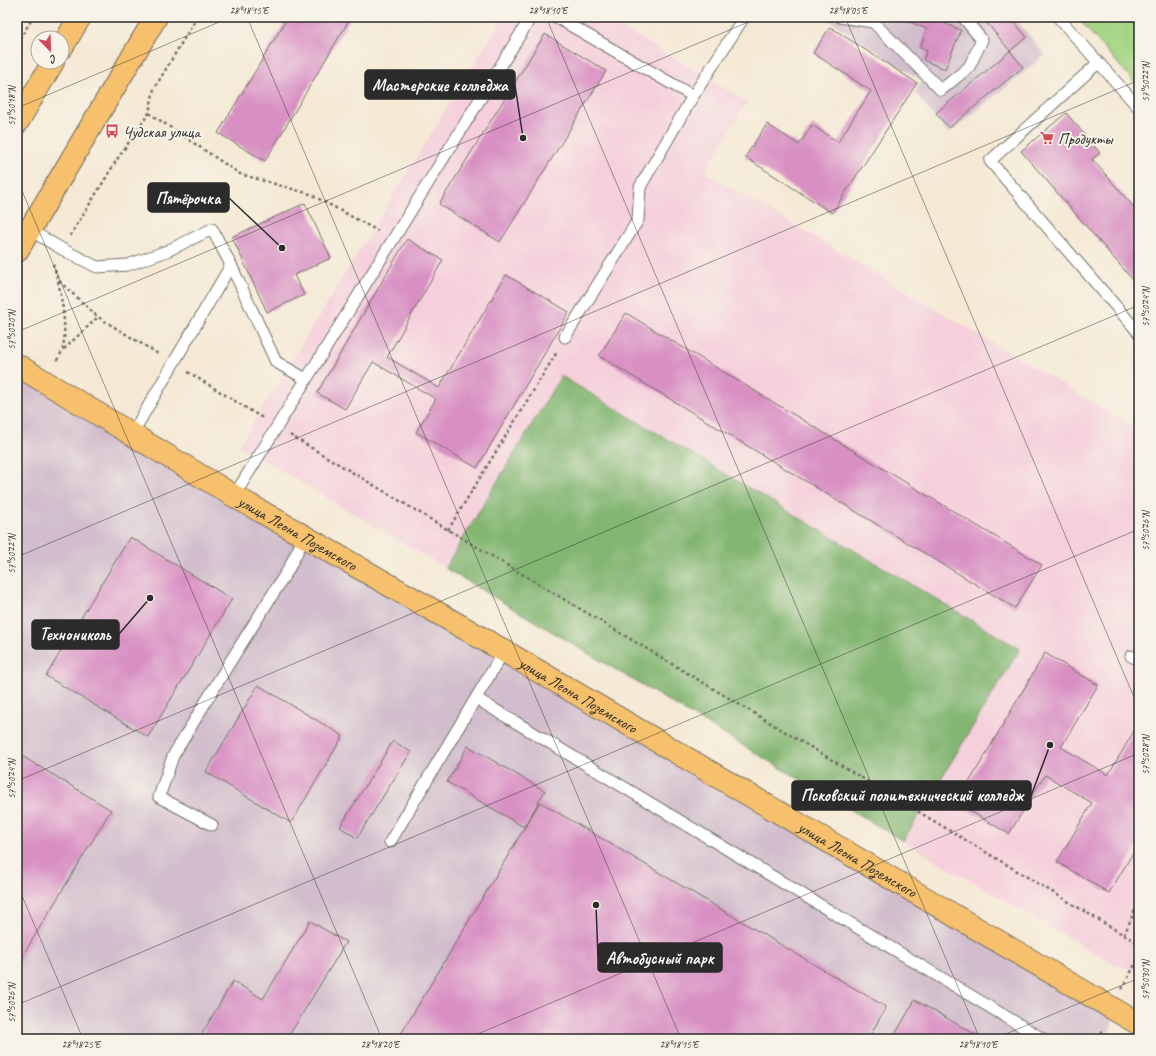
<svg xmlns="http://www.w3.org/2000/svg" width="1156" height="1056" viewBox="0 0 1156 1056" font-family="Caveat,sans-serif">
<style>
.built{fill:#f5cfdb}
.industrial{fill:#d1bdcc}
.green{fill:#a4d584;stroke:#688058}
.forest{fill:#83b672;stroke:#57704e}
.building{fill:#d890c3}
.lines{fill:none;stroke-linecap:round;stroke-linejoin:round}
.service-casing{stroke:#726e66;stroke-width:13}
.trunk-casing{stroke:#726e66;stroke-width:24}
.path{stroke:#726e66;stroke-width:2.5;stroke-dasharray:3 3;stroke-linecap:butt}
.service{stroke:#fff;stroke-width:11}
.trunk{stroke:#f7c06c;stroke-width:22}
.ticks{fill:none;stroke:#2b2b2b;stroke-width:1;stroke-opacity:0.45}
.labels{text-anchor:middle;stroke-width:4;stroke-linejoin:round;paint-order:stroke}
.poi-label{font-size:16px;fill:#2b2b2b;stroke:#f7f3e8;text-anchor:start}
.street-label{font-size:16px;fill:#2b2b2b;stroke:#f7f3e8}
.leader{fill:none;stroke:#2b2b2b;stroke-width:1.5}
.callout-dot{fill:#2b2b2b;stroke:#f7f3e8;stroke-width:1.5}
.callout{fill:#2b2b2b;stroke:#2b2b2b;stroke-width:1.5}
.callout-label{font-size:17px;text-anchor:middle;font-weight:bold;fill:#fff}
.neatline{fill:none;stroke:#2b2b2b;stroke-width:1.5}
.ticks-label{font-size:10px;text-anchor:middle;fill:#2b2b2b}
</style>
<rect width="100%" height="100%" fill="#f7f3e8"/>
<filter id="ink" filterUnits="userSpaceOnUse"><feTurbulence type="fractalNoise" baseFrequency=".025" numOctaves="2"/><feDisplacementMap in="SourceGraphic" scale="8" xChannelSelector="R" yChannelSelector="G"/><feConvolveMatrix kernelMatrix="1 2 1 2 8 2 1 2 1" color-interpolation-filters="sRGB"/></filter>
<filter id="wash" filterUnits="userSpaceOnUse"><feTurbulence type="fractalNoise" baseFrequency=".012" numOctaves="4" result="noise"/><feDisplacementMap in="SourceGraphic" scale="16" xChannelSelector="R" yChannelSelector="G"/><feGaussianBlur stdDeviation="0.9" result="paint"/><feColorMatrix in="noise" values="0 0 0 0 0 0 0 0 0 0 0 0 0 0 0 0 0 1.4 0 .05"/><feComposite in="paint" operator="in"/></filter>
<g filter="url(#wash)">
<rect width="100%" height="100%" fill="#f5e9d5"/>
<path class="built" d="M503,17H605L747,102L705,172L1139,430V971L1113,964L903,841L1019,649L562,376L445,568L239,446Z"/>
<g class="industrial">
<path d="M824,17H1014L1045,55L948,134L915,93L922,81Z"/>
<path d="M17,372L1114,1016L1108,1039H17Z"/>
</g>
<path class="green" d="M1076,17H1139V87L1081,22Z"/>
<path class="forest" d="M561,376L1020,649L903,841L445,568Z"/>
<g id="blocks">
<g class="building">
<path d="M288,17H351L265,161L218,133Z"/>
<path d="M897,17H935L934,19L961,30L945,69L923,60L927,51L920,48L927,29Z"/>
<path d="M982,17H1010L1027,37L1010,51Z"/>
<path d="M830,27L917,83L832,213L745,157L767,124L799,145L812,125L838,142L871,91L813,53Z"/>
<path d="M545,34L606,71L500,242L439,204Z"/>
<path d="M1010,51L1023,67L949,128L936,113Z"/>
<path d="M1066,113L1100,153L1092,159L1139,213V287L1021,151Z"/>
<path d="M305,203L331,258L294,275L304,295L267,312L232,237Z"/>
<path d="M407,239L443,260L387,357L439,388L506,275L569,312L477,468L416,432L436,399L373,362L345,409L317,393Z"/>
<path d="M626,313L1042,565L1015,608L599,356Z"/>
<path d="M130,537L232,599L148,737L46,676Z"/>
<path d="M1045,653L1098,685L1061,747L1108,775L1139,723V843L1109,893L1057,862L1092,803L1045,775L1009,834L957,803Z"/>
<path d="M258,685L343,736L291,823L206,772Z"/>
<path d="M393,741L411,752L357,838L340,827Z"/>
<path d="M468,746L545,791L524,827L447,782Z"/>
<path d="M17,753L111,810L17,965Z"/>
<path d="M540,802L886,1007L868,1039H398Z"/>
<path d="M310,921L346,942L287,1039H199L233,981L263,999Z"/>
<path d="M915,1000L983,1039H900L894,1036Z"/>
</g>
</g>
</g>
<g filter="url(#ink)">
<use href="#blocks" fill-opacity="0" stroke="#726e66" stroke-width="1"/>
<g class="lines">
<g class="service-casing">
<g id="service">
<path d="M556,17L693,96"/>
<path d="M840,17L873,22"/>
<path d="M870,17L873,22L941,90L969,67L982,40L963,17"/>
<path d="M1058,17L1139,108"/>
<path d="M1098,63L990,161L1139,333"/>
<path d="M30,230L62,249L97,267L128,265L167,251L212,229L231,265L132,434"/>
<path d="M231,265L276,362L306,379"/>
<path d="M565,337L638,220L640,187L693,96L744,17"/>
<path d="M234,496L531,17"/>
<path d="M1131,656L1139,660"/>
<path d="M477,699L1043,1039"/>
<path d="M212,825L159,797L173,756L228,665L288,570L305,536"/>
<path d="M390,842L504,651"/>
</g>
</g>
<g class="trunk-casing">
<g id="trunk">
<path d="M62,47L80,17"/>
<path d="M17,123L53,62"/>
<path d="M17,251L156,17"/>
<path id="s1" d="M17,365L234,496L504,651L1139,1024"/>
</g>
</g>
<g class="path">
<path d="M17,44L33,17"/>
<path d="M149,113L240,174L310,194L378,231"/>
<path d="M70,236L118,158L149,113L154,89L197,17"/>
<path d="M53,264C61,286 67,326 63,348C62,353 58,358 56,362"/>
<path d="M59,281L98,317L160,355"/>
<path d="M64,349L98,317"/>
<path d="M188,372L264,419"/>
<path d="M290,435L1139,944"/>
<path d="M448,530L557,352"/>
<path d="M1124,935L1139,901"/>
<path d="M1122,989L1139,957"/>
<path d="M1099,1039L1103,1029"/>
</g>
<use href="#service" class="service"/>
<use href="#trunk" class="trunk"/>
</g>
</g>
<path class="ticks" d="M247,17L681,1039M546,17L980,1039M845,17L1139,709M17,108L231,17M17,179L382,1039M17,332L760,17M17,557L1139,80M17,781L1139,305M17,884L83,1039M17,1005L1139,529M466,1039L1139,753M994,1039L1139,978"/>
<defs>
<g id="bus-bare" transform="scale(1.08)"><path d="M-5-6H5V4H4V6H2V4H-2V6H-4V4H-5ZM-3.5-4V0h7V-4ZM-3.5 1.2v1.5H-2V1.2ZM2 1.2v1.5H3.5V1.2Z" fill="#d1495b" stroke="#f7f3e8" stroke-width="2.5" paint-order="stroke"/></g>
<g id="supermarket-bare" transform="scale(1.08)"><path d="M-6-5.5h2.5l.6 2H6L4.5 2H-2.5L-4.4-4H-6ZM-1.5 3.2a1.3 1.3 0 1 0 .1 0ZM3 3.2a1.3 1.3 0 1 0 .1 0Z" fill="#d1495b" stroke="#f7f3e8" stroke-width="2.5" paint-order="stroke"/></g>
</defs>
<g fill-rule="evenodd">
<use href="#bus-bare" x="112" y="131"/>
<use href="#supermarket-bare" x="1047" y="138"/>
</g>
<g class="labels">
<g class="poi-label">
<text x="123" y="137">Чудская улица</text>
<text x="1058" y="144">Продукты</text>
</g>
<g class="street-label">
<text dy="6" stroke="none"><textPath href="#s1" startOffset="327">улица Леона Поземского</textPath></text>
<text dy="6" stroke="none"><textPath href="#s1" startOffset="651">улица Леона Поземского</textPath></text>
<text dy="6" stroke="none"><textPath href="#s1" startOffset="975">улица Леона Поземского</textPath></text>
</g>
</g>
<path class="leader" d="M523 138L515 85M282 248L229 198M150 598L119 634M1050 745L1031 796M596 905L598 958"/>
<g class="callout-dot">
<circle cx="523" cy="138" r="4"/>
<circle cx="282" cy="248" r="4"/>
<circle cx="150" cy="598" r="4"/>
<circle cx="1050" cy="745" r="4"/>
<circle cx="596" cy="905" r="4"/>
</g>
<g class="callout">
<rect x="365" y="70" width="150" height="29" rx="4"/>
<rect x="148" y="183" width="81" height="29" rx="4"/>
<rect x="32" y="620" width="87" height="29" rx="4"/>
<rect x="792" y="781" width="239" height="29" rx="4"/>
<rect x="598" y="943" width="124" height="29" rx="4"/>
</g>
<g class="callout-label">
<text x="440" y="91">Мастерские колледжа</text>
<text x="188" y="204">Пятёрочка</text>
<text x="75" y="640">Технониколь</text>
<text x="912" y="801">Псковский политехнический колледж</text>
<text x="660" y="964">Автобусный парк</text>
</g>
<rect width="1156" height="1056" fill="none" stroke="#f7f3e8" stroke-width="44"/>
<g transform="translate(50 50) rotate(157)"><circle r="19" fill="#f7f3e8" stroke="#a5a39c"/>
<path d="M0-3L7 15L0 10L-7 15Z" fill="#d1495b"/>
<text y="-6" font-size="11" font-weight="bold" text-anchor="middle" fill="#2b2b2b">С</text>
</g>
<rect x="22" y="22" width="1112" height="1012" class="neatline"/>
<g class="ticks-label">
<text x="249" y="14">28°18'15"E</text>
<text x="548" y="14">28°18'10"E</text>
<text x="848" y="14">28°18'05"E</text>
<text transform="translate(1145 82) rotate(-90)" y="4">57°50'22"N</text>
<text transform="translate(11 106) rotate(-90)" y="4">57°50'18"N</text>
<text transform="translate(1145 307) rotate(-90)" y="4">57°50'24"N</text>
<text transform="translate(11 330) rotate(-90)" y="4">57°50'20"N</text>
<text transform="translate(1145 531) rotate(-90)" y="4">57°50'26"N</text>
<text transform="translate(11 554) rotate(-90)" y="4">57°50'22"N</text>
<text transform="translate(1145 755) rotate(-90)" y="4">57°50'28"N</text>
<text transform="translate(11 779) rotate(-90)" y="4">57°50'24"N</text>
<text transform="translate(1145 980) rotate(-90)" y="4">57°50'30"N</text>
<text transform="translate(11 1003) rotate(-90)" y="4">57°50'26"N</text>
<text x="81" y="1048">28°18'25"E</text>
<text x="380" y="1048">28°18'20"E</text>
<text x="679" y="1048">28°18'15"E</text>
<text x="978" y="1048">28°18'10"E</text>
</g>
</svg>
